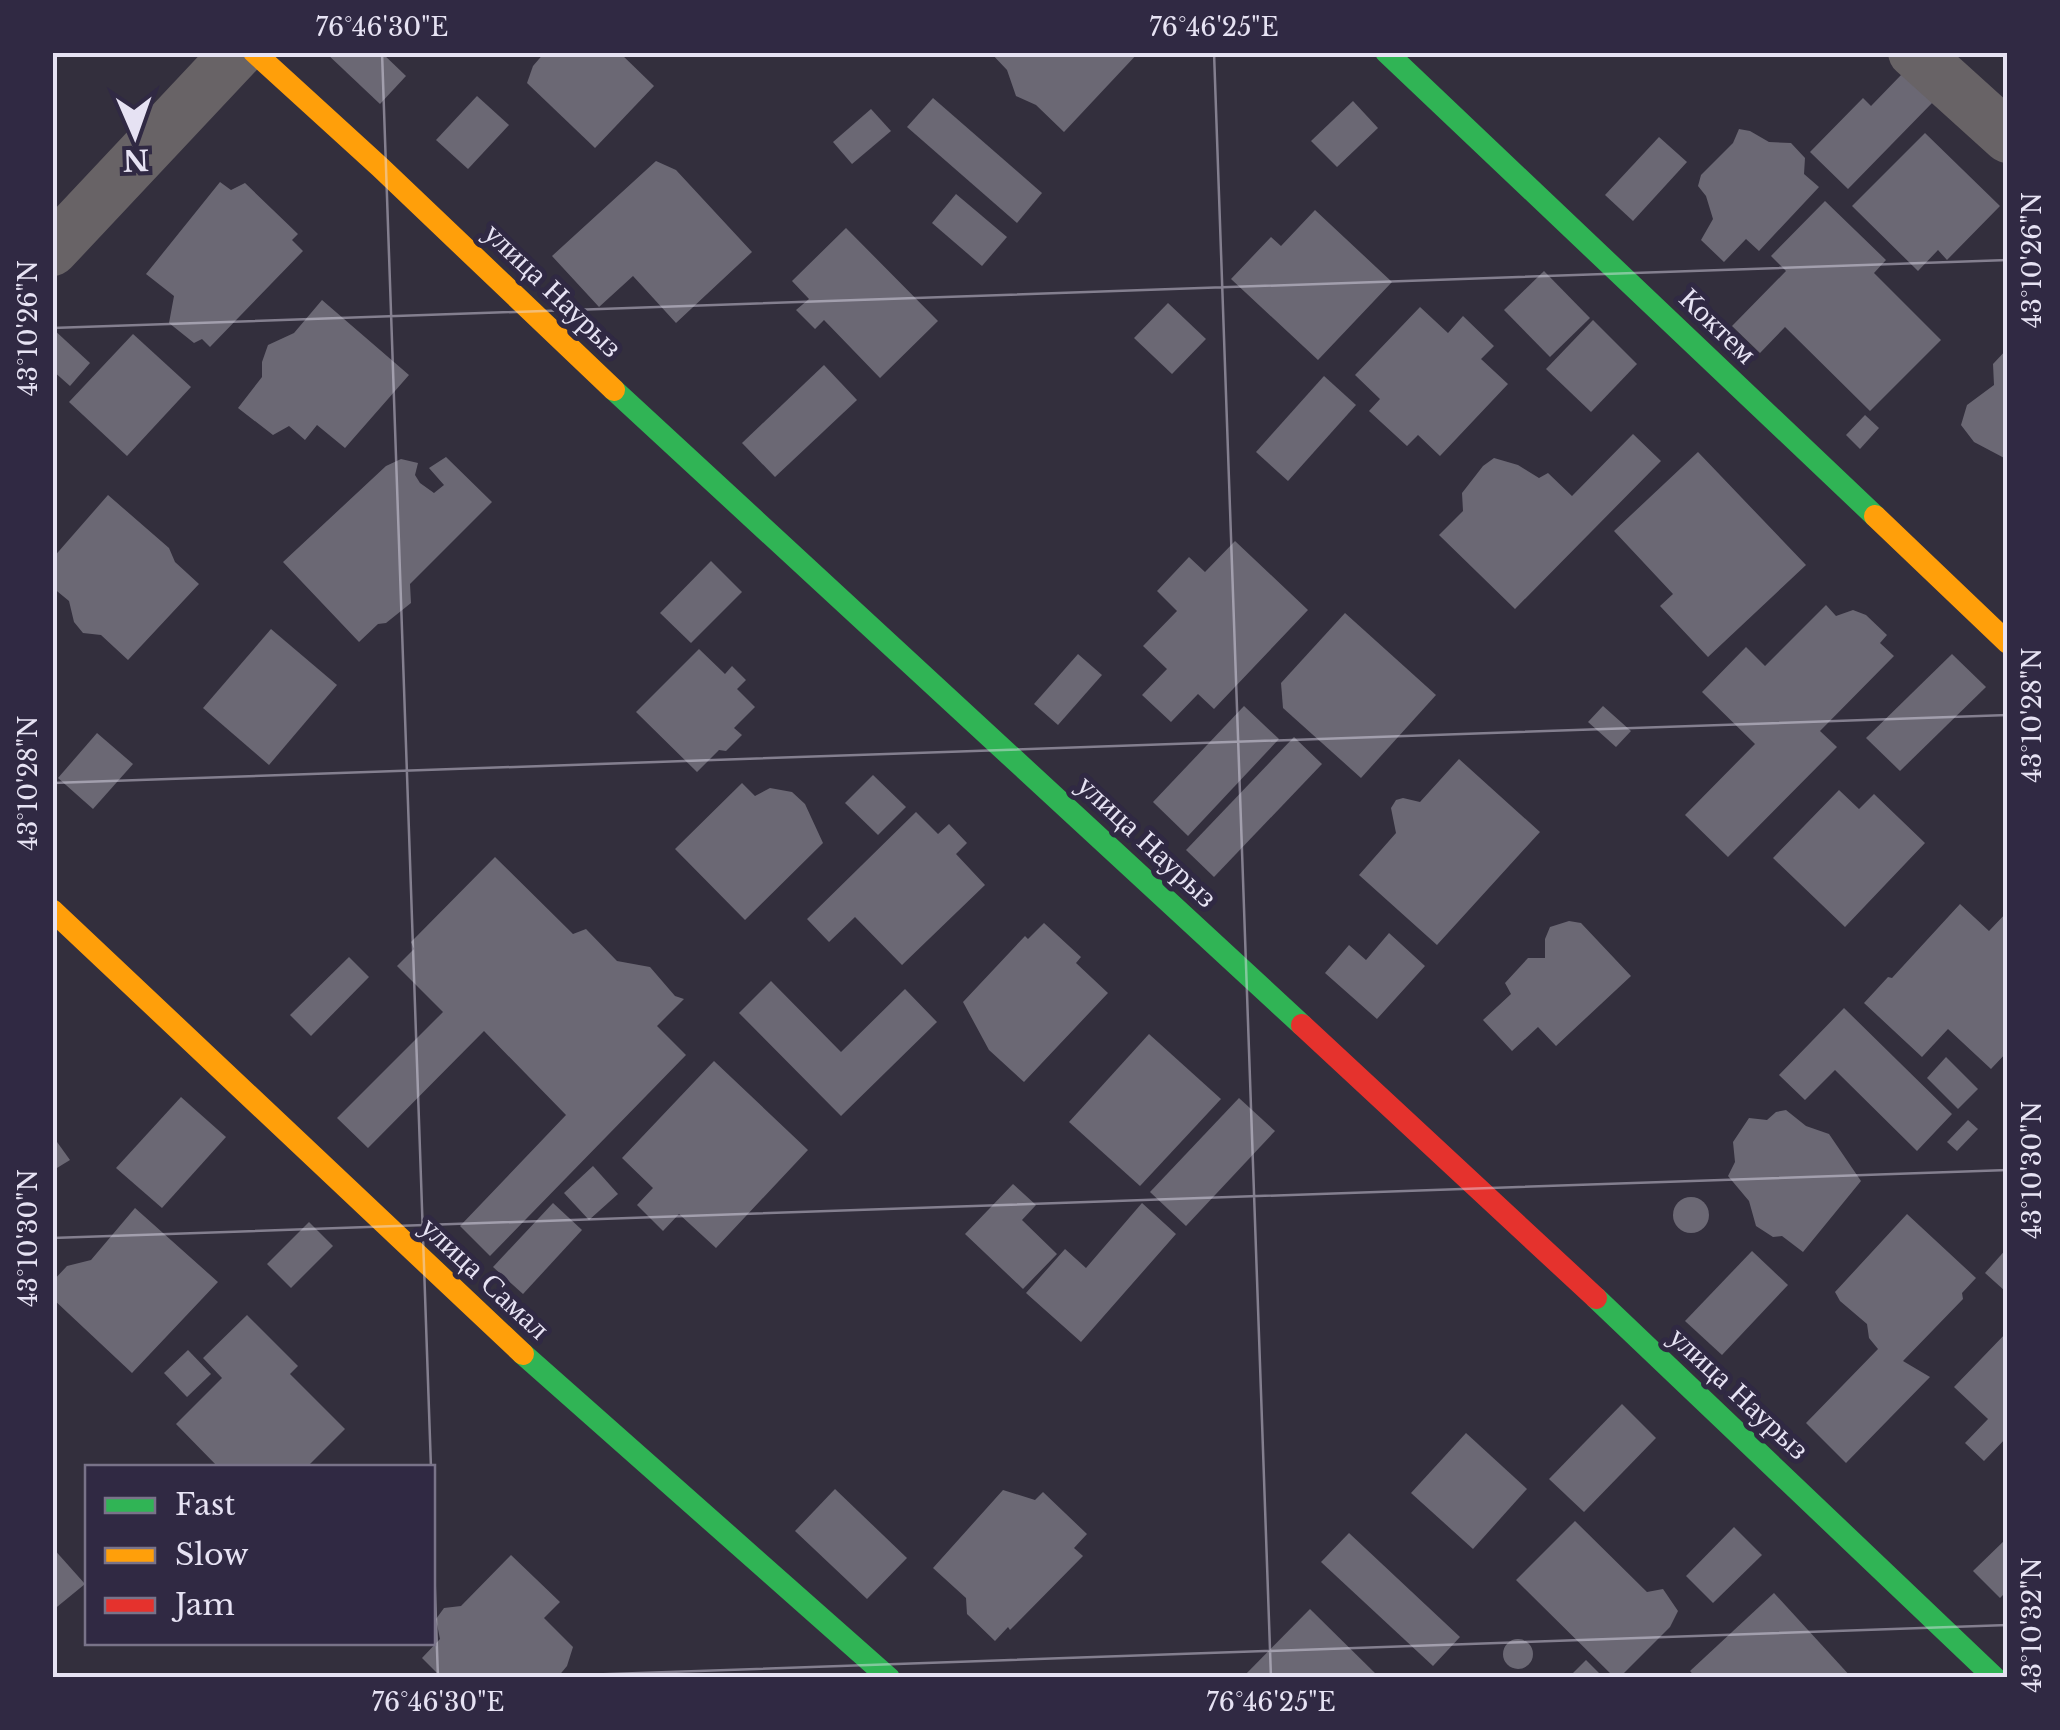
<svg xmlns="http://www.w3.org/2000/svg" width="2060" height="1730" viewBox="0 0 2060 1730" font-family="'Libre Baskerville',serif">
<style>
.building{fill:#6b6874}
.lines{fill:none;stroke-linecap:round;stroke-linejoin:round}
.street{stroke:#686366;stroke-width:52}
.fast{stroke:#30b455;stroke-width:22}
.slow{stroke:#ff9f0a;stroke-width:22}
.jam{stroke:#e5322d;stroke-width:22}
.ticks{fill:none;stroke:#e6e2f3;stroke-width:2.5;stroke-opacity:0.45}
.labels{text-anchor:middle;stroke-width:10;stroke-linejoin:round;paint-order:stroke}
.street-label{font-size:30px;fill:#e6e2f3;stroke:#302943}
.neatline{fill:none;stroke:#e6e2f3;stroke-width:4}
.ticks-label{font-size:25px;text-anchor:middle;fill:#e6e2f3}
</style>
<rect width="100%" height="100%" fill="#332f3d"/>
<g class="building">
<path d="M325,52H381L406,76L380,104Z"/>
<path d="M545,52H619L654,86L595,148L527,83L533,66Z"/>
<path d="M990,52H1139L1064,132L1036,105L1016,96L1007,70Z"/>
<path d="M1903,73L1933,102L1848,189L1810,152L1863,98L1871,106Z"/>
<path d="M477,96L509,125L468,169L436,140Z"/>
<path d="M933,98L1042,193L1017,223L907,127Z"/>
<path d="M1353,101L1378,128L1337,167L1311,141Z"/>
<path d="M871,109L891,131L852,164L833,142Z"/>
<path d="M1739,129L1750,131L1769,142L1791,143L1805,158L1804,174L1819,187L1759,251L1746,239L1724,262L1701,240L1713,219L1706,196L1698,186L1701,175L1733,143Z"/>
<path d="M1925,133L2000,206L1947,260L1938,250L1918,271L1852,206Z"/>
<path d="M1659,137L1687,162L1633,221L1605,195Z"/>
<path d="M656,161L676,170L752,252L676,323L633,276L599,307L552,256Z"/>
<path d="M220,182L231,190L245,183L298,234L292,240L303,251L210,347L202,339L194,343L169,323L174,296L146,274Z"/>
<path d="M956,194L1007,237L982,266L932,223Z"/>
<path d="M1825,201L1886,260L1874,273L1941,340L1870,411L1785,327L1760,353L1732,326L1786,271L1771,256Z"/>
<path d="M1315,210L1392,282L1318,360L1231,279L1271,237L1281,246Z"/>
<path d="M846,228L938,321L880,378L824,320L815,329L796,310L809,299L792,281Z"/>
<path d="M1544,271L1590,318L1550,357L1504,310Z"/>
<path d="M322,300L409,375L345,448L317,425L305,440L289,426L273,435L238,408L262,377V362L268,345L294,333Z"/>
<path d="M1168,303L1206,339L1172,374L1134,338Z"/>
<path d="M1420,307L1448,333L1463,316L1494,346L1481,359L1508,384L1440,456L1418,435L1407,446L1369,411L1380,399L1355,375Z"/>
<path d="M1593,320L1637,364L1591,412L1546,369Z"/>
<path d="M52,328L90,363L70,386L52,370Z"/>
<path d="M133,334L191,387L127,456L69,402Z"/>
<path d="M2008,348V460L1974,442L1961,425L1967,405L1994,385L1993,364Z"/>
<path d="M824,365L857,400L775,477L742,443Z"/>
<path d="M1324,376L1356,405L1288,481L1256,452Z"/>
<path d="M1865,415L1879,428L1860,449L1846,435Z"/>
<path d="M1633,434L1661,461L1515,609L1439,535L1463,511L1462,493L1483,466L1494,458L1518,465L1539,478L1548,473L1572,496Z"/>
<path d="M1698,452L1806,565L1708,657L1660,606L1673,594L1614,531Z"/>
<path d="M446,457L492,502L410,584L411,603L386,623L378,624L359,642L283,562L386,466L401,459L418,463L415,475L420,483L434,493L444,485L429,468Z"/>
<path d="M108,495L169,548L175,562L199,584L128,660L101,635L83,633L74,622L69,601L52,587V559Z"/>
<path d="M1235,541L1308,610L1214,709L1198,694L1171,722L1142,695L1167,669L1143,646L1177,611L1157,591L1189,557L1205,572Z"/>
<path d="M711,561L742,592L691,643L660,613Z"/>
<path d="M1826,605L1836,616L1853,610L1866,615L1887,635L1880,643L1894,656L1820,731L1837,747L1728,857L1685,815L1755,744L1702,692L1746,647L1765,666Z"/>
<path d="M1345,613L1436,695L1361,778L1283,708L1281,683Z"/>
<path d="M271,629L337,685L269,765L203,708Z"/>
<path d="M699,649L725,674L732,666L746,680L737,689L755,707L734,728L742,735L726,751L719,750L697,772L636,712Z"/>
<path d="M1078,654L1102,675L1058,725L1034,704Z"/>
<path d="M1952,654L1986,687L1900,771L1866,738Z"/>
<path d="M1244,706L1279,739L1188,836L1153,802Z"/>
<path d="M1603,706L1631,731L1616,747L1588,722Z"/>
<path d="M97,733L133,764L93,809L58,778Z"/>
<path d="M1294,737L1322,764L1214,877L1186,850Z"/>
<path d="M1459,759L1540,832L1437,945L1359,875L1396,833L1391,808L1396,800L1403,798L1420,802Z"/>
<path d="M873,775L906,807L878,835L845,803Z"/>
<path d="M742,783L755,796L770,788L792,792L805,804L823,843L745,920L675,849Z"/>
<path d="M1839,790L1859,809L1874,794L1925,843L1845,927L1773,858Z"/>
<path d="M916,812L938,834L949,824L967,843L956,854L985,885L902,965L855,917L829,942L807,919Z"/>
<path d="M495,857L573,934L586,929L617,961L650,967L675,996L684,999L657,1026L686,1055L490,1256L460,1226L566,1115L484,1031L368,1148L337,1118L443,1012L397,966L414,949L411,942Z"/>
<path d="M1960,904L1989,931L2008,911V1051L1991,1069L1948,1029L1922,1057L1864,1003L1888,977L1892,978Z"/>
<path d="M1569,921L1581,923L1631,976L1556,1046L1538,1027L1512,1051L1483,1020L1511,994L1505,983L1528,958H1545V939L1550,927Z"/>
<path d="M1044,923L1081,957L1076,963L1108,993L1024,1082L989,1050L963,1002L1025,936L1028,939Z"/>
<path d="M1389,933L1425,966L1377,1019L1325,973L1349,945L1366,960Z"/>
<path d="M349,957L369,977L311,1036L290,1015Z"/>
<path d="M771,981L841,1052L905,989L937,1022L841,1116L739,1013Z"/>
<path d="M1844,1008L1952,1114L1917,1151L1835,1070L1805,1100L1779,1075Z"/>
<path d="M1149,1034L1221,1099L1140,1186L1069,1122Z"/>
<path d="M1946,1057L1978,1089L1958,1109L1927,1078Z"/>
<path d="M714,1061L808,1150L716,1248L679,1214L663,1231L637,1205L653,1188L622,1158Z"/>
<path d="M181,1097L226,1137L162,1208L116,1168Z"/>
<path d="M1239,1098L1275,1131L1186,1226L1150,1192Z"/>
<path d="M1786,1110L1806,1126L1829,1134L1861,1181L1803,1252L1782,1236L1773,1237L1756,1226L1749,1201L1728,1176L1735,1162L1733,1142L1749,1118L1767,1120L1776,1112Z"/>
<path d="M1968,1120L1978,1129L1957,1151L1947,1142Z"/>
<path d="M52,1135L70,1160L52,1171Z"/>
<path d="M593,1166L618,1194L589,1220L564,1193Z"/>
<path d="M1013,1184L1036,1205L1022,1220L1057,1254L1023,1289L965,1234Z"/>
<circle cx="1691" cy="1215" r="18"/>
<path d="M553,1203L582,1230L523,1294L493,1267Z"/>
<path d="M1142,1203L1176,1234L1081,1342L1026,1293L1065,1249L1086,1268Z"/>
<path d="M135,1208L218,1282L132,1373L52,1298V1282L67,1266L91,1260Z"/>
<path d="M1907,1214L1976,1278L1962,1293L1963,1299L1903,1361L1930,1377L1846,1463L1806,1423L1878,1349L1869,1338L1867,1324L1840,1301L1835,1292Z"/>
<path d="M309,1222L333,1246L291,1288L267,1264Z"/>
<path d="M2008,1247V1289L2005,1291L1985,1273Z"/>
<path d="M1752,1251L1788,1285L1722,1355L1685,1321Z"/>
<path d="M247,1315L298,1366L290,1374L345,1429L306,1468H219L176,1424L222,1378L203,1358Z"/>
<path d="M2008,1331V1436L1984,1461L1965,1443L1988,1419L1954,1387Z"/>
<path d="M188,1350L211,1374L187,1397L164,1373Z"/>
<path d="M1622,1404L1656,1438L1584,1512L1549,1479Z"/>
<path d="M1466,1433L1527,1489L1473,1549L1411,1493Z"/>
<path d="M835,1489L907,1558L867,1599L795,1531Z"/>
<path d="M1003,1490L1035,1500L1043,1492L1087,1534L1074,1548L1083,1556L1010,1630L1008,1627L995,1641L967,1614L966,1598L933,1568Z"/>
<path d="M1575,1521L1647,1592L1663,1589L1678,1611L1670,1627L1619,1678H1615L1516,1580Z"/>
<path d="M1734,1527L1762,1555L1713,1603L1686,1576Z"/>
<path d="M1349,1533L1460,1637L1433,1666L1321,1562Z"/>
<path d="M2008,1537V1590L2000,1598L1973,1571Z"/>
<path d="M52,1547L85,1584L52,1611Z"/>
<path d="M511,1555L560,1602L544,1618L573,1647L567,1666L557,1678H442L422,1658L440,1639L436,1619L444,1608L461,1606Z"/>
<path d="M1774,1593L1852,1678H1696L1690,1671Z"/>
<path d="M1310,1609L1380,1678H1242Z"/>
<circle cx="1518" cy="1654" r="15"/>
<path d="M1586,1660L1604,1678H1568Z"/>
</g>
<g class="lines">
<g class="street">
<path d="M1914,52L2008,137"/>
<path d="M52,250L238,52"/>
</g>
<g class="fast">
<path d="M1386,52L1875,516"/>
<path d="M614,390L1302,1025"/>
<path d="M1596,1298L1995,1678"/>
<path d="M523,1354L889,1678"/>
</g>
<g class="slow">
<path d="M254,52L380,167L614,390"/>
<path d="M1875,516L2008,643"/>
<path d="M52,910L523,1354"/>
</g>
<path class="jam" d="M1302,1025L1596,1298"/>
</g>
<path class="ticks" d="M382,52L431,1468M1214,52L1271,1678M52,328L2008,260M52,783L2008,715M52,1238L2008,1170M432,1507L438,1678M497,1678L2008,1625"/>
<g class="labels">
<g class="street-label">
<text transform="translate(553 290) rotate(44)" y="10">улица Наурыз</text>
<text transform="translate(1718 326) rotate(44)" y="10">Коктем</text>
<text transform="translate(1147 841) rotate(43)" y="10">улица Наурыз</text>
<text transform="translate(485 1278) rotate(43)" y="10">улица Самал</text>
<text transform="translate(1739 1393) rotate(43)" y="10">улица Наурыз</text>
</g>
</g>
<rect width="2060" height="1730" fill="none" stroke="#302943" stroke-width="110"/>
<rect x="85" y="1465" width="350" height="180" fill="#302943" stroke="#797389" stroke-width="2.5"/>
<rect x="105" y="1498" width="50" height="15" fill="#30b455" stroke="#797389" stroke-width="2.5"/>
<text x="175" y="1515" font-size="30" fill="#e6e2f3">Fast</text>
<rect x="105" y="1548" width="50" height="15" fill="#ff9f0a" stroke="#797389" stroke-width="2.5"/>
<text x="175" y="1565" font-size="30" fill="#e6e2f3">Slow</text>
<rect x="105" y="1598" width="50" height="15" fill="#e5322d" stroke="#797389" stroke-width="2.5"/>
<text x="175" y="1615" font-size="30" fill="#e6e2f3">Jam</text>
<g transform="translate(135 135) rotate(178)" stroke="#302943" stroke-width="8" paint-order="stroke">
<path d="M0-8L18 38L0 25L-18 38Z" fill="#e6e2f3"/>
<text y="-15" font-size="28" font-weight="bold" text-anchor="middle" fill="#e6e2f3">N</text>
</g>
<rect x="55" y="55" width="1950" height="1620" class="neatline"/>
<g class="ticks-label">
<text x="382" y="36">76°46'30"E</text>
<text x="1214" y="36">76°46'25"E</text>
<text transform="translate(2032 260) rotate(-90)" y="9">43°10'26"N</text>
<text transform="translate(28 328) rotate(-90)" y="9">43°10'26"N</text>
<text transform="translate(2032 715) rotate(-90)" y="9">43°10'28"N</text>
<text transform="translate(28 783) rotate(-90)" y="9">43°10'28"N</text>
<text transform="translate(2032 1170) rotate(-90)" y="9">43°10'30"N</text>
<text transform="translate(28 1238) rotate(-90)" y="9">43°10'30"N</text>
<text transform="translate(2032 1625) rotate(-90)" y="9">43°10'32"N</text>
<text x="438" y="1711">76°46'30"E</text>
<text x="1271" y="1711">76°46'25"E</text>
</g>
</svg>
